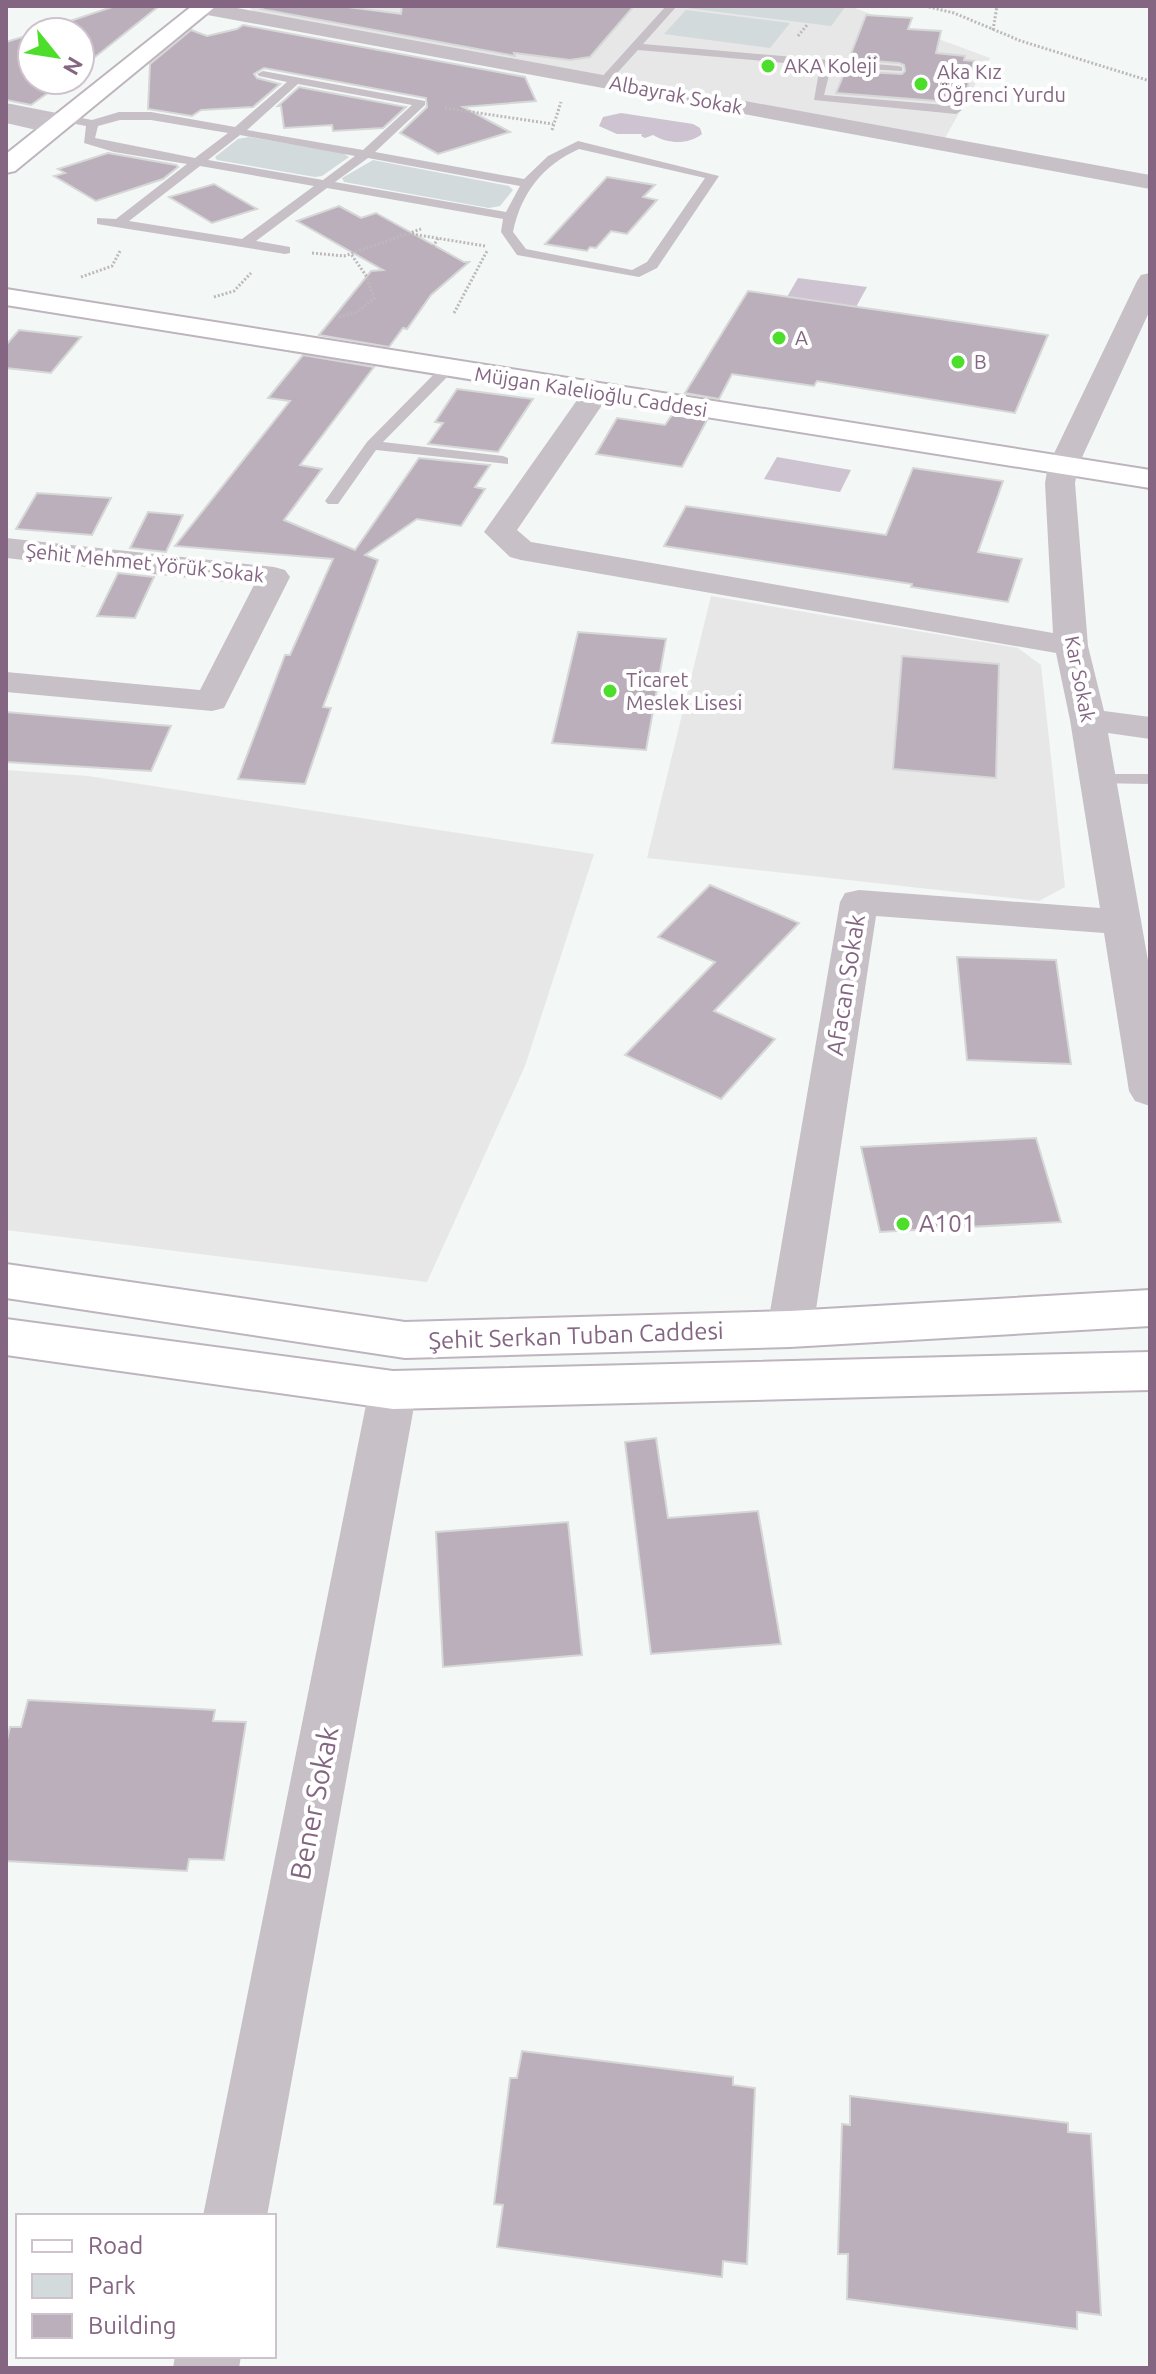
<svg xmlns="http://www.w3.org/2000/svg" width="1156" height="2374" viewBox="0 0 1156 2374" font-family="Ubuntu,sans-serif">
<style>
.built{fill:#e7e7e8}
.green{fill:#d3dadb}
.water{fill:#cec3d0}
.building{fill:#bbafbb;stroke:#d6d8d7;stroke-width:2}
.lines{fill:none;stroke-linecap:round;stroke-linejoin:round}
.secondary-casing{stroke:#beb4bd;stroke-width:4}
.path{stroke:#beb8bd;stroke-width:3;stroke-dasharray:2 2;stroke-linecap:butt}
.lane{fill:#c7c0c7;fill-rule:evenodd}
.street{fill:#c7c0c7;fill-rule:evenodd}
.secondary{fill:#fff;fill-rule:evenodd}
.poi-dot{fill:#4dde2c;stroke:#fff;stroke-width:3}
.labels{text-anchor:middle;stroke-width:8;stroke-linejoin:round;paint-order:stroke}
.far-poi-label{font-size:20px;fill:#846683;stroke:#fff;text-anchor:start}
.far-street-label{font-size:20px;fill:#846683;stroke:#fff}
.street-label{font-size:24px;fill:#846683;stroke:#fff}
.poi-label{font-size:24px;fill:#846683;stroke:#fff;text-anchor:start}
.near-street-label{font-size:28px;fill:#846683;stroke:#fff}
</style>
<rect width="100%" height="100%" fill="#f3f7f5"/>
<g class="built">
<path d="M248,6H849L990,58L945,138L253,11Z"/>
<path d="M711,596L1018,648L1041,665L1065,887L1039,901L647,858Z"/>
<path d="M6,770L88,776L594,854L525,1066L427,1282L6,1230Z"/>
</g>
<g class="green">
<path d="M689,6H846L831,26L687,8Z"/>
<path d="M686,10L790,23L770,48L664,34Z"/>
<path d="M249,137L343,153L349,157L322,176L315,177L217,160L215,157L238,139Z"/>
<path d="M373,160L509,186L513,190L500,206L489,208L344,182L342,178Z"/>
</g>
<g class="water">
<path d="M621,113L693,124L700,128L702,134C688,145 668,144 653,135L645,138L641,136L642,134H617L599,126L603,117Z"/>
<path d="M798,278L867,287L856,307L787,297Z"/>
<path d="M777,457L851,470L840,492L764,479Z"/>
</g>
<g class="building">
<path d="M115,6H159L80,69V32H37Z"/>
<path d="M265,6H340L401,14L402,6H634L590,57L570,60L514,53L515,56L261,9Z"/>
<path d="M866,15L912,18L908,29L941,31L936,53L965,56L964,60L974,61L966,94L953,93L950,102L836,93L845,71L902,74L905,71L904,65L899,63L849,59Z"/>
<path d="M243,25L525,77L536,101L463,107L510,132L438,154L400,133L427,107L426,98L264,68L254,74L257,78L280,84L253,107L201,110L192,116L148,109L150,64L191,30L207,36L237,29Z"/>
<path d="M32,34V80H66L31,105L6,100V42Z"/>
<path d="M299,87L406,107L383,128L333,131L332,125L284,128L281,106H278Z"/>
<path d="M108,153L176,165L178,167L163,179L96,201L54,176L65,173L58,169Z"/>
<path d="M607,177L655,185L643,197L657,200L627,234L611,231L596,248L590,247L587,251L545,244Z"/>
<path d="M214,184L257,209L212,223L169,197Z"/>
<path d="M339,206L361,218L376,213L464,262H469L431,295L407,329L403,328L389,347L319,335L371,271L383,270L297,221Z"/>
<path d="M748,291L906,314L1048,335L1015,413L817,381L814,386L732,374L719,399L685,393Z"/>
<path d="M19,330L81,337L51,373L6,368V345Z"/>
<path d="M303,355L374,367L300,465L322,469L284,520L355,550L419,458L490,465L475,487L485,489L461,526L417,519L365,555L378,560L323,707L331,708L305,784L238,779L285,655H290L333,559L175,546L290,401L268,398Z"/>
<path d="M457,389L533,399L498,452L428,444L443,423L435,422Z"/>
<path d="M672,415L707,420L682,467L596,454L617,418L665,425Z"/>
<path d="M913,468L1003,481L978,552L1022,559L1008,602L911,587L912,584L664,546L686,506L886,535Z"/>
<path d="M37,493L111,498L92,535L16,529Z"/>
<path d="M148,512L183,515L166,552L130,548Z"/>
<path d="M118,573L154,577L135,618L97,616Z"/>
<path d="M578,632L666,639L646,750L552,743Z"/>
<path d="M902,656L999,664L996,778L893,769Z"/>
<path d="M6,712L134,723L171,726L151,771L6,762Z"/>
<path d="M710,885L799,923L714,1011L775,1039L721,1099L625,1055L715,962L658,937Z"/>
<path d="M957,957L1056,960L1071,1064L967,1060Z"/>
<path d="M1036,1138L1061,1222L880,1232L861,1147Z"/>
<path d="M656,1438L668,1518L758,1511L781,1644L651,1654L625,1442Z"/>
<path d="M568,1522L582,1655L443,1667L436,1532Z"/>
<path d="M28,1700L215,1710L213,1721L246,1722L224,1860L189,1859L187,1871L6,1861V1744L10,1727H21Z"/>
<path d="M522,2051L733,2077V2085L755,2088L747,2264L723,2261L722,2277L497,2247L503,2205L494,2204L510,2078H517Z"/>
<path d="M850,2096L1068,2123V2132L1091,2134L1101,2315L1077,2312V2329L847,2299L848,2254H838L842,2124L850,2125Z"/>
</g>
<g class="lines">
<g class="secondary-casing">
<g id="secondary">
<path d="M192,6H216L15,171L6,173V154Z"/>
<path d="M6,289L1150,470V488L6,305Z"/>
<path d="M6,1264L405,1322L790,1311L1150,1290V1326L790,1347L405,1358L6,1298Z"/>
<path d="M6,1319L393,1371L1150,1352V1390L393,1409L6,1355Z"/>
</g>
</g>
<g class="path">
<path d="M925,6L954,13L1021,41L1150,81"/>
<path d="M993,30L997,6"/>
<path d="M798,36L807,25"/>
<path d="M445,108L553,124"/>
<path d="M552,130L561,102"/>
<path d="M412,234L485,246"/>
<path d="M433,247L438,238"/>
<path d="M312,253L344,256L421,229"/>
<path d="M81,277L112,266L120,251"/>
<path d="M214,297L234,291L251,273"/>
<path d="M454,313L487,251"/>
<path d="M339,317L355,313L374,299L367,277L351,254"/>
</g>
<g class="lane">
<path d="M666,6H677L643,44L898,66L902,67V71L831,67L824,95L956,106L962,110L956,114L814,100L820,66L638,50L608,83H600V79Z"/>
<path d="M263,71L425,101V105L375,152L524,179L548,156L578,141L719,176L657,268L639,277L517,255L501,232L503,219L327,188L256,241L290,247V253L285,254L97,224V218L116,219L187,164L114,152L84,143L86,126L6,111V103L92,120L119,112H151L235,127L287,82L259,76L257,74ZM298,84L412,105L363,150L247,130ZM120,120H151L228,133L195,158L95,138L98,126ZM240,135L355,156L323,180L208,160ZM579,149L705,178L647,262L632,270L526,249L513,232C521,193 543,165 579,149ZM368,158L520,186L506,212L335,182ZM200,166L314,186L242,239L129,221Z"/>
<path d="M447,365L452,366V372L383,442L503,456L508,458V464L376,450L338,504H328L325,501L367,442L442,366Z"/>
<path d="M1098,774H1150V784L1092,783L1089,779Z"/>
</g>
<g class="street">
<path d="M193,6H226L1150,175V189L202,14L194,13Z"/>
<path d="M6,109L62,122L66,127L62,132L54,134L6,123Z"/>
<path d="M1150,273V310L1078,466L1075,483L1088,646L1104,711L1150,717V739L1108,733L1150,972V1106L1135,1101L1129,1091L1104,933L876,916L813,1329L807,1342L790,1347L773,1342L767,1329L840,902L845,893L859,890L1100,908L1070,720L1056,653L521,560L510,557L484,532L587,386L597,383L607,386L611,392L517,530L531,542L1053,633L1045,483L1048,466L1137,281L1141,275Z"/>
<path d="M6,538L274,567L285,570L290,577L224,708L212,711L6,692V672L200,690L254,585L6,558Z"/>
<path d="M393,1371L410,1377L417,1390L267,2216H203L369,1390L376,1377Z"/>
<path d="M175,2356H241L239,2368H173Z"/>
</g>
<use href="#secondary" class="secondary"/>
</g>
<g class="poi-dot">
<circle cx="768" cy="66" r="8"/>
<circle cx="921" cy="84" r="8"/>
<circle cx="779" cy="338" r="8"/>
<circle cx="958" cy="362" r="8"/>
<circle cx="610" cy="691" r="8"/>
<circle cx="903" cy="1224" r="8"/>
</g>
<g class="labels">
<g class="far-poi-label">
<text x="784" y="73">AKA Koleji</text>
<text x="937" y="79">Aka Kız<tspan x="937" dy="23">Öğrenci Yurdu</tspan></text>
<text x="795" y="345">A</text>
<text x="974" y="369">B</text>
<text x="626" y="687">Ticaret<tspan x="626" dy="23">Meslek Lisesi</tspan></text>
</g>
<g class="far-street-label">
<text transform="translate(676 95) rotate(11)" y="7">Albayrak Sokak</text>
<text transform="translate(591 392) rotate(9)" y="7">Müjgan Kalelioğlu Caddesi</text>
<text transform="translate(145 563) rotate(6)" y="7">Şehit Mehmet Yörük Sokak</text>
<text transform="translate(1080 679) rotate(79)" y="7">Kar Sokak</text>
</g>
<g class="street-label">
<text transform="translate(846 985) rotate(-81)" y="8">Afacan Sokak</text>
<text transform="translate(576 1336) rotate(-2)" y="8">Şehit Serkan Tuban Caddesi</text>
</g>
<g class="poi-label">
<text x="919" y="1232">A101</text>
</g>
<g class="near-street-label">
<text transform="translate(314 1803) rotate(-79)" y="10">Bener Sokak</text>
</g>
</g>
<rect width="1156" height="2374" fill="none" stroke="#846683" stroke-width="16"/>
<rect x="16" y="2214" width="260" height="144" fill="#ffffff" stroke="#cec2cd" stroke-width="2"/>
<rect x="32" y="2240" width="40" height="12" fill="#ffffff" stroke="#cec2cd" stroke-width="2"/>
<text x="88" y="2254" font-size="24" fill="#846683">Road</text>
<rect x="32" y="2274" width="40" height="24" fill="#d3dadb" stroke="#cec2cd" stroke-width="2"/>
<text x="88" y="2294" font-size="24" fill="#846683">Park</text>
<rect x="32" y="2314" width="40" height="24" fill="#bbafbb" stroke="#cec2cd" stroke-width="2"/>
<text x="88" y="2334" font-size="24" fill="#846683">Building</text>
<g transform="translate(56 56) rotate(120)"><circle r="38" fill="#ffffff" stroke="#cec2cd" stroke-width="2"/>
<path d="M0-6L14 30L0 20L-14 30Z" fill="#4dde2c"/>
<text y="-12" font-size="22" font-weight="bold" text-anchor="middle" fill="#846683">N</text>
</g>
</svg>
